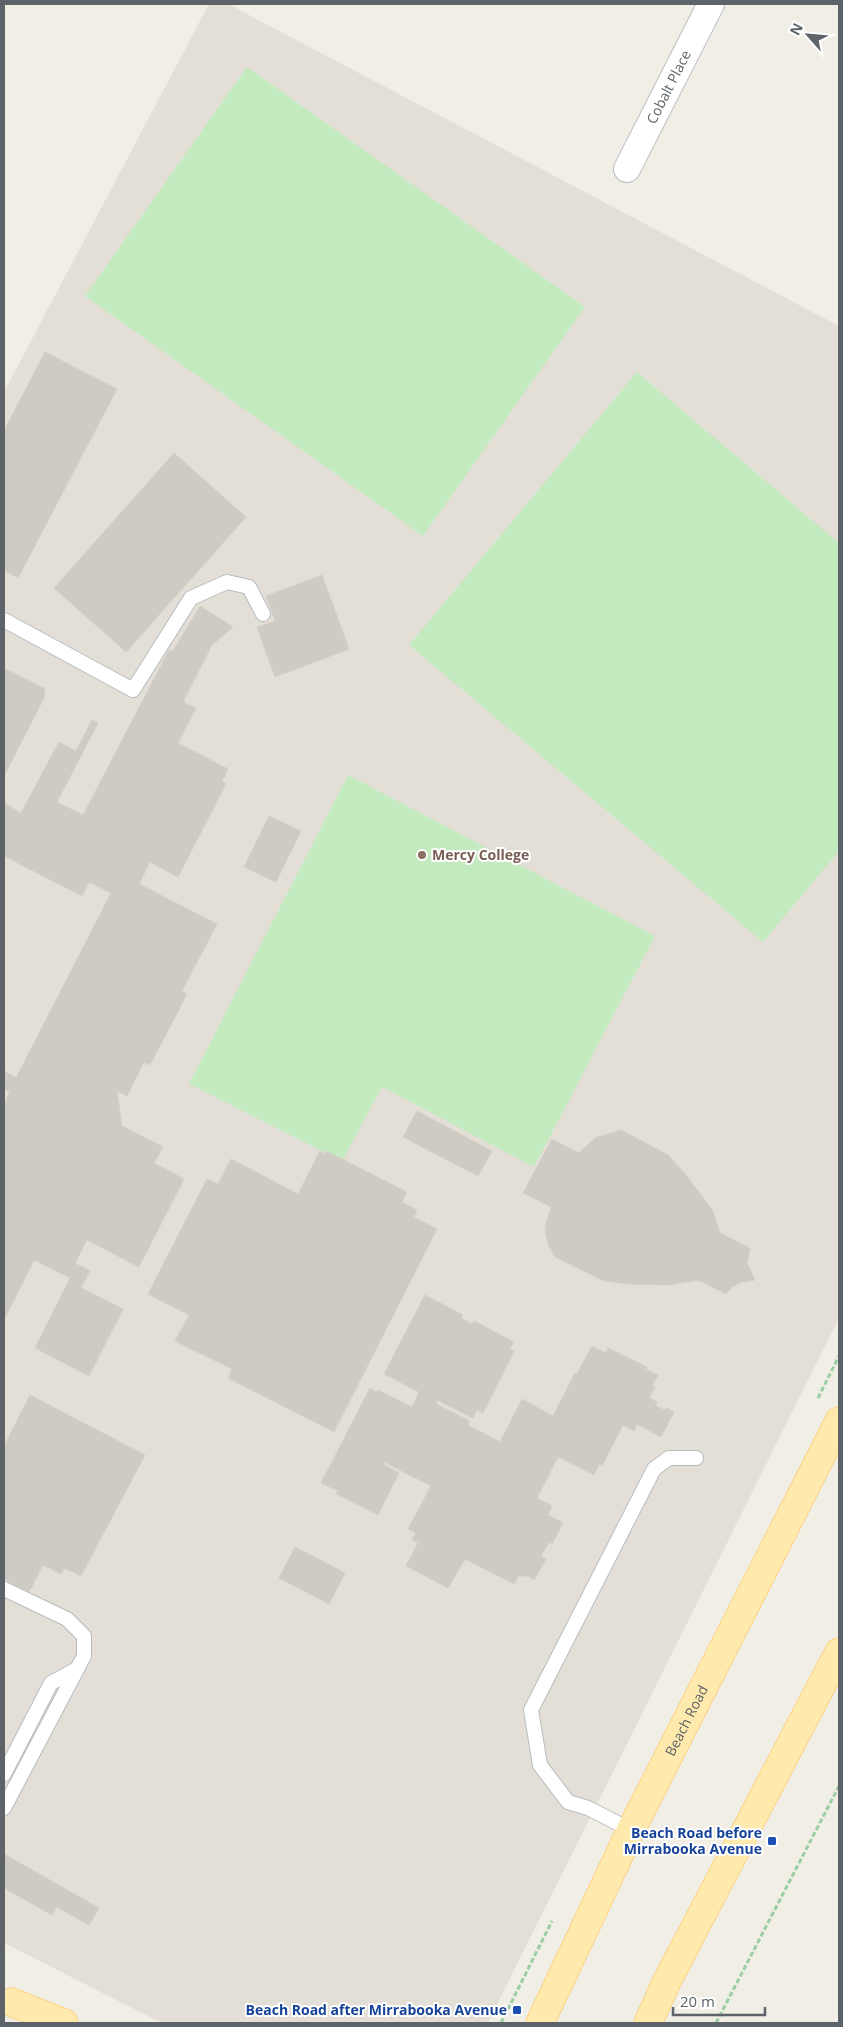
<svg xmlns="http://www.w3.org/2000/svg" width="843" height="2027" viewBox="0 0 843 2027" font-family="'Open Sans',sans-serif">
<style>
.education{fill:#e3dfd7}
.green{fill:#c4ebc0}
.building{fill:#cecbc5;stroke:#d7cfc3}
.lines{fill:none;stroke-linecap:round;stroke-linejoin:round}
.service-casing{stroke:#b8bcc1;stroke-width:16}
.minor-casing{stroke:#b8bcc1;stroke-width:28}
.primary-casing{stroke:#ffbe51;stroke-width:29}
.path{stroke:#9acfa4;stroke-width:3;stroke-dasharray:5 2.5;stroke-linecap:butt}
.service{stroke:#fff;stroke-width:14}
.minor{stroke:#fff;stroke-width:26}
.primary{stroke:#ffeaad;stroke-width:28}
.education-dot{fill:#8d6e63;stroke:#fff;stroke-width:2}
.transit-dot{fill:#1a4fb4;stroke:#fff;stroke-width:2}
.labels{text-anchor:middle;stroke-width:4;stroke-linejoin:round;paint-order:stroke}
.street-label{font-size:14px;fill:#5d6368;stroke:#fff}
.education-label{font-size:14px;font-weight:bold;fill:#785e54;stroke:#fff;text-anchor:start}
.transit-label{font-size:14px;font-weight:bold;fill:#164399;stroke:#fff;text-anchor:end}
</style>
<rect width="100%" height="100%" fill="#f1eee6"/>
<path class="education" d="M209,4H228L839,326V1318L488,2023H162L4,1943V392Z"/>
<g class="green">
<path d="M247,67L585,307L423,536L85,296Z"/>
<path d="M637,372L839,543V851L763,942L409,645Z"/>
<path d="M348,775L655,936L534,1167L382,1087L342,1161L189,1084Z"/>
</g>
<g class="building">
<path d="M45,352L117,389L18,578L4,570V431Z"/>
<path d="M174,453L246,517L126,652L54,588Z"/>
<path d="M322,575L349,649L275,677L257,627L275,621L266,596Z"/>
<path d="M200,606L233,627L212,645L183,702L196,708L178,743L228,769L222,781L226,784L178,877L150,862L139,884L217,924L182,991L187,994L150,1065L144,1062L127,1096L117,1091L122,1126L163,1147L154,1163L184,1179L139,1267L87,1240L75,1263L90,1271L81,1288L123,1309L89,1376L35,1348L70,1278L34,1260L4,1320V1104L10,1092L4,1089V1071L16,1078L111,893L89,882L82,896L4,856V803L21,813L59,742L76,751L92,720L98,723L57,802L83,815L169,650L173,651Z"/>
<path d="M4,668L44,688L45,696L4,776Z"/>
<path d="M269,816L301,831L276,882L244,867Z"/>
<path d="M417,1111L492,1151L478,1176L403,1137Z"/>
<path d="M621,1130L668,1155L686,1175L713,1211L720,1233L750,1248L747,1263L755,1280L742,1282L732,1287L726,1294L698,1280L669,1285L629,1284L604,1281L555,1257L548,1244L545,1228L551,1207L523,1193L552,1139L579,1153L595,1138Z"/>
<path d="M320,1151L325,1154L326,1151L407,1192L402,1202L417,1210L414,1217L437,1229L334,1432L228,1378L232,1369L175,1341L189,1315L148,1294L207,1179L218,1184L231,1159L298,1194Z"/>
<path d="M425,1295L463,1315L461,1318L472,1324L474,1321L514,1342L510,1349L514,1351L483,1413L477,1410L473,1418L437,1400L436,1404L470,1421L468,1425L500,1442L522,1399L553,1416L575,1373L577,1374L592,1346L606,1353L608,1348L647,1367L646,1369L658,1375L652,1386L655,1387L649,1398L657,1402L656,1406L665,1410L667,1408L674,1412L661,1437L637,1424L634,1431L623,1425L602,1466L599,1464L594,1475L558,1457L537,1498L552,1506L548,1515L563,1523L552,1544L549,1542L541,1556L546,1559L534,1580L525,1575L524,1577L519,1575L514,1584L465,1559L448,1588L406,1566L418,1543L412,1540L416,1533L408,1529L431,1486L384,1462L383,1464L399,1473L378,1515L336,1494L338,1491L321,1483L370,1388L377,1392L378,1390L412,1407L419,1392L384,1374Z"/>
<path d="M30,1395L145,1455L81,1576L64,1568L61,1574L43,1565L29,1592L4,1579V1446Z"/>
<path d="M295,1547L345,1573L329,1604L279,1578Z"/>
<path d="M4,1854L99,1908L89,1925L57,1907L52,1915L4,1888Z"/>
</g>
<g class="lines">
<g class="service-casing">
<g id="service">
<path d="M4,620L133,690L191,598L227,582L249,587L263,614"/>
<path d="M4,1589L67,1619L84,1636V1656L4,1808"/>
<path d="M4,1774L51,1683L77,1669"/>
<path d="M631,1830L588,1808L568,1802L540,1765L531,1710L654,1469L669,1458H696"/>
</g>
</g>
<g class="minor-casing">
<g id="minor">
<path id="s1" d="M627,169L711,4"/>
</g>
</g>
<g class="primary-casing">
<g id="primary">
<path d="M11,2002L64,2023"/>
<path id="s2" d="M540,2023L631,1830L839,1421"/>
<path d="M648,2023L667,1981L839,1652"/>
</g>
</g>
<g class="path">
<path d="M818,1398L839,1356"/>
<path d="M501,2023L552,1921"/>
<path d="M716,2023L839,1786"/>
</g>
<use href="#service" class="service"/>
<use href="#minor" class="minor"/>
<use href="#primary" class="primary"/>
</g>
<circle class="education-dot" cx="422" cy="855" r="5"/>
<g class="transit-dot">
<rect x="767" y="1836" width="10" height="10" rx="2.5"/>
<rect x="512" y="2005" width="10" height="10" rx="2.5"/>
</g>
<g class="labels">
<g class="street-label">
<text dy="5" stroke="none"><textPath href="#s1" startOffset="92">Cobalt Place</textPath></text>
<text dy="5" stroke="none"><textPath href="#s2" startOffset="336">Beach Road</textPath></text>
</g>
<g class="education-label">
<text x="432" y="860">Mercy College</text>
</g>
<g class="transit-label">
<text x="762" y="1838">Beach Road before<tspan x="762" dy="16">Mirrabooka Avenue</tspan></text>
<text x="507" y="2015">Beach Road after Mirrabooka Avenue</text>
</g>
</g>
<rect width="843" height="2027" fill="none" stroke="#5d6368" stroke-width="10"/>
<g transform="translate(808 35) rotate(297)" stroke="#ffffff" stroke-width="4" paint-order="stroke">
<path d="M0-4L9 19L0 12L-9 19Z" fill="#5d6368"/>
<text y="-8" font-size="14" font-weight="bold" text-anchor="middle" fill="#5d6368">N</text>
</g>
<path d="M673 2007v8h92v-8" fill="none" stroke="#5d6368" stroke-width="2.5"/>
<text x="680" y="2007" font-size="15" fill="#5d6368" stroke="#ffffff" stroke-width="4" paint-order="stroke">20 m</text>
</svg>
